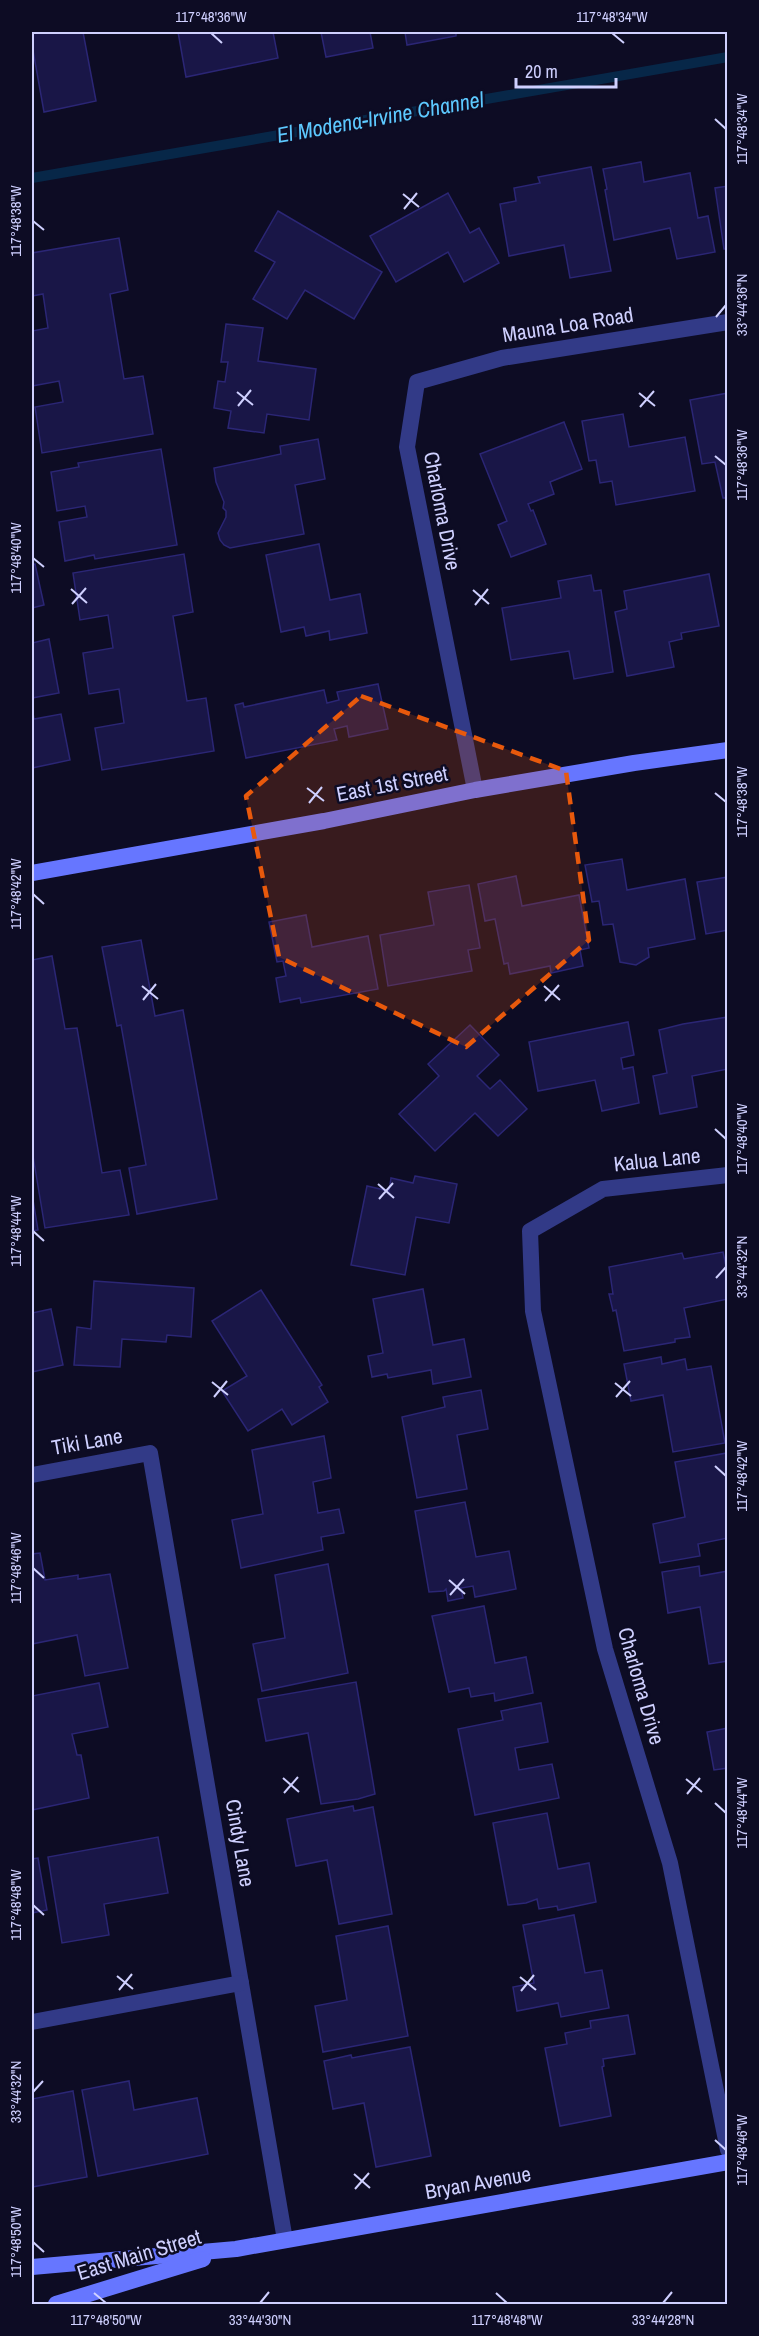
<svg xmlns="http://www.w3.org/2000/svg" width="759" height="2336" viewBox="0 0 759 2336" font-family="'Archivo Narrow',sans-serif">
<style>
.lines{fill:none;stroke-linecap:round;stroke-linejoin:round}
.stream{stroke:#072748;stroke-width:10}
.building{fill:#191647;stroke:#2b2675;stroke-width:1.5}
.minor{stroke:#323a87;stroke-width:16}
.secondary{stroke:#6676ff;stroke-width:16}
.marked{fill:#e8590c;fill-opacity:0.2;stroke:#e8590c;stroke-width:4.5;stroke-dasharray:12 8;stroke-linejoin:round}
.ticks{fill:none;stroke:#cfd0ff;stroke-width:2}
.labels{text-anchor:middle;stroke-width:5;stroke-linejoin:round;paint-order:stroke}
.street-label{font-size:21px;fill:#cfd0ff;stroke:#0d0c24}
.water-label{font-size:22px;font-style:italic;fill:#5dc9ff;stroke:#0d0c24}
.neatline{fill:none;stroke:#cfd0ff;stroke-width:2}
.ticks-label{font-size:15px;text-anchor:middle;fill:#cfd0ff}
</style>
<rect width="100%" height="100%" fill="#0d0c24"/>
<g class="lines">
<path class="stream" d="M32,178L728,57"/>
</g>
<g class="building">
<path d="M32,32H83L96,101L44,112L32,45Z"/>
<path d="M178,32H273L278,58L186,77Z"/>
<path d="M321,32H370L373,48L326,57Z"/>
<path d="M405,32H456V36L407,45Z"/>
<path d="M641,162L644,182L690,173L698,218L708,216L715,252L677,259L670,228L614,240L605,190L607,189L603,169Z"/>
<path d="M591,167L611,271L570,278L564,245L509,256L500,204L516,201L514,188L540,183L538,177Z"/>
<path d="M728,186V249H724L715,188Z"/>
<path d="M448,193L470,233L479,228L499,263L464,282L448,252L396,282L370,236Z"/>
<path d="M278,211L382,272L354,319L305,290L287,319L253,299L275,262L255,251Z"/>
<path d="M119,238L128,290L110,294L124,379L143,376L153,434L42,453L35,407L63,402L59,381L32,386V331L48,328L43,294L32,296V253Z"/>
<path d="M226,324L263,328L258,361L316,369L309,420L267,414L264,433L228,428L231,411L214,408L218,381L225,382L228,362H221Z"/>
<path d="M728,393V498H723L715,462L702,464L690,400Z"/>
<path d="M623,414L629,447L685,437L695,491L616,505L612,481L600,483L596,460L589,461L582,421Z"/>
<path d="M564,422L582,469L550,482L554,494L528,504L531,511L533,510L546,544L511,557L498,525L507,521L480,454Z"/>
<path d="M318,439L325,479L295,485L304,534L230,548L224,545L220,540L218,533L226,517V511L223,508L224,502L216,482L214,468L281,454L280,446Z"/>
<path d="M161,449L177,545L95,559L94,555L65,561L59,522L87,517L85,506L57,511L51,472L79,467L78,463Z"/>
<path d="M319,544L330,600L360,594L367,633L330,640L329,631L306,636L304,627L281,632L266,555Z"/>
<path d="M184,554L193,612L173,616L187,701L206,698L214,751L102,770L95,728L124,723L119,689L89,694L83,653L113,648L108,615L80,620L73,573Z"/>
<path d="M35,564L44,605L32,608V565Z"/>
<path d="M709,574L719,626L681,633L682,639L669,642L674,667L627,676L615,612L627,609L624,591Z"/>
<path d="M591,575L594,591L601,590L613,672L574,679L569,651L511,660L502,608L561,598L558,581Z"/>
<path d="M49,639L59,693L32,698V643Z"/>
<path d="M378,684L388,729L349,737L347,726L334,729L337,740L246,758L235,705L243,703L244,707L324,690L327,703L339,700L337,692Z"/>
<path d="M32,707L34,719L61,714L70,760L32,768Z"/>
<path d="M622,859L627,890L685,879L695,939L648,948L649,957L636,965L620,962L613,924L603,925L599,901L592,902L585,865Z"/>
<path d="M516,876L522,906L579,895L589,948L580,950L583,966L551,973L550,966L510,974L508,963L504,964L495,919L485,921L478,884Z"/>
<path d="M728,877V930L706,934L697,882Z"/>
<path d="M469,885L480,948L468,950L472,971L388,986L380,935L434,925L428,892Z"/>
<path d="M306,915L312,947L368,936L378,989L301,1003L300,998L280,1002L276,978L286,976L283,961L277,962L269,922Z"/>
<path d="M141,940L155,1016L183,1010L217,1199L137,1214L129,1168L146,1165L121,1025L117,1026L102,947Z"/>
<path d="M52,956L65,1029L77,1028L102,1173L120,1170L129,1215L45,1228L32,1150V960Z"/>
<path d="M728,1017V1069L692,1076L697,1107L660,1114L653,1076L667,1073L659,1030L683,1024Z"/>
<path d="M628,1022L634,1055L621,1058L623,1069L633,1067L639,1103L602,1111L595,1080L538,1091L529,1042Z"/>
<path d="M470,1025L499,1055L477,1076L490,1089L500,1080L527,1109L498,1136L475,1113L435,1151L399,1114L439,1076L428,1064Z"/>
<path d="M415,1176L457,1184L449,1223L416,1217L405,1275L351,1265L367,1186L389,1191L391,1178L413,1183Z"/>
<path d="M32,1194L38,1230L32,1231Z"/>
<path d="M723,1252L728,1275V1299L684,1308L690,1337L675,1339V1342L624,1351L616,1310L613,1311L609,1294H613L609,1267L682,1253L684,1259Z"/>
<path d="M94,1281L194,1288L191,1337L167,1335L166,1342L122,1339L120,1367L74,1365L77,1327L91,1329Z"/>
<path d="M423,1289L433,1345L464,1339L471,1377L433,1384L431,1370L388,1378L387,1374L372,1377L368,1356L383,1353L373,1299Z"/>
<path d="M261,1290L322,1385L319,1387L328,1402L292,1425L282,1409L248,1431L222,1391L247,1376L212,1321Z"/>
<path d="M51,1309L63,1365L32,1372V1313Z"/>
<path d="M661,1357L662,1364L685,1359L687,1370L711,1366L725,1443L673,1452L663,1395L631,1401L624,1364Z"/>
<path d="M481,1390L488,1429L457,1435L467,1489L417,1498L402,1417L445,1407L443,1397Z"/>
<path d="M324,1436L331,1478L313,1482L318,1513L339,1509L344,1533L321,1537L323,1550L241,1568L232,1520L263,1514L252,1450Z"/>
<path d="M727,1453L728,1538L698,1544L700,1556L660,1563L653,1524L685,1517L675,1462Z"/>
<path d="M465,1502L476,1557L509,1551L516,1589L475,1597L473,1586L461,1588L463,1598L448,1601L446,1589L444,1591L429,1592L415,1511Z"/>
<path d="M40,1553L45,1580L78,1575V1579L110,1574L128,1668L85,1676L77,1635L32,1644V1554Z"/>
<path d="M328,1564L348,1673L262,1691L253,1644L285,1638L275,1575Z"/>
<path d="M699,1566L700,1576L728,1571V1661L709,1664L700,1607L668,1613L662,1572Z"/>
<path d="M484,1606L495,1663L526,1657L533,1693L495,1701L494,1693L471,1697L469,1688L449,1692L432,1616Z"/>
<path d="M356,1682L375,1794L358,1799L321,1804L308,1733L266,1741L258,1699Z"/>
<path d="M99,1683L108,1727L72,1734L77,1755H81L89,1798L32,1810V1696Z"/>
<path d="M541,1703L548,1742L515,1748L519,1770L552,1764L559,1798L475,1815L458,1729L503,1720L501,1711Z"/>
<path d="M728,1728V1768L714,1770L707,1732Z"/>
<path d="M353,1806L354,1811L373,1807L392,1914L339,1924L327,1860L296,1866L287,1819Z"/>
<path d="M547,1813L558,1869L589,1863L596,1902L558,1910L557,1906L539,1909L537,1899L526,1903L508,1905L493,1823Z"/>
<path d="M158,1837L168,1893L104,1904L109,1935L62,1943L48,1857Z"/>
<path d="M38,1858L47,1910L32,1913V1859Z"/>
<path d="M574,1915L585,1973L602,1970L609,2008L561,2017L558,2003L517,2011L513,1987L534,1983L523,1925Z"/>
<path d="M388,1926L408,2036L323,2052L315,2006L347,2000L336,1936Z"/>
<path d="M628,2015L635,2054L603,2059L604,2066L602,2067L611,2116L560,2126L545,2048L567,2044L565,2033L591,2028L590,2021Z"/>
<path d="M410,2047L431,2156L376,2167L364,2103L333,2109L324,2061L351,2055L352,2058Z"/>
<path d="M129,2081L134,2110L197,2098L208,2154L98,2176L82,2090Z"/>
<path d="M73,2091L87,2177L32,2187V2099Z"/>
</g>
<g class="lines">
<g class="minor">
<path d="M475,790L407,447L417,382L502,358L728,322"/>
<path d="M728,1175L603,1189L530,1231L533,1311L605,1649L670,1863L728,2150"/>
<path d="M32,1475L150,1453L285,2240"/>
<path d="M32,2022L241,1983"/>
</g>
<g class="secondary">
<path d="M32,873L324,821L475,790L634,763L728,750"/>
<path d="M32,2267L236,2249L728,2162"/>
<path d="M56,2304L203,2259"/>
</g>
</g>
<path class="marked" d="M361,696L566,771L589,940L466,1047L279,957L246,796Z"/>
<path class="ticks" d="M211,33L222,43M612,33L624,43M715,119L726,129M403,194L419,207M404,209L417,193M33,221L44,230M716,317L726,305M237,392L253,405M639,393L655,406M238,406L251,390M640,407L654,391M715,456L726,465M33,558L44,567M71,589L87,603M473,590L489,604M72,604L86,588M475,605L488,589M307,788L324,801M715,793L726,802M309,803L322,787M33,894L44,904M142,986L158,999M544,986L560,1000M143,1000L156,984M545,1001L559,985M715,1129L726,1139M378,1184L394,1198M379,1199L393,1183M33,1231L44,1241M716,1278L726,1267M212,1382L228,1395M615,1383L631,1396M214,1397L227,1381M616,1397L630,1381M715,1466L726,1476M33,1568L44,1578M449,1580L465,1594M450,1595L464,1579M283,1778L299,1792M686,1779L702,1792M284,1793L298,1777M687,1794L700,1778M715,1803L726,1813M33,1905L44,1915M117,1976L133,1989M520,1977L536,1990M119,1990L132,1974M521,1991L534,1975M33,2092L43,2081M715,2140L726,2150M354,2174L370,2188M355,2189L369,2173M33,2242L44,2252M94,2293L106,2303M496,2293L507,2303M260,2303L269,2292M663,2303L672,2292"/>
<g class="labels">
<g class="street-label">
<text transform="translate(568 325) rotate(-9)" y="7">Mauna Loa Road</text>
<text transform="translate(442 511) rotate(79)" y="7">Charloma Drive</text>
<text transform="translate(392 784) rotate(-11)" y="7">East 1st Street</text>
<text transform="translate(657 1160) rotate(-6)" y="7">Kalua Lane</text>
<text transform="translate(87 1442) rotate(-10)" y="7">Tiki Lane</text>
<text transform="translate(641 1686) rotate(74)" y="7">Charloma Drive</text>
<text transform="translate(240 1843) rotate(80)" y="7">Cindy Lane</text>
<text transform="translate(478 2183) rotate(-10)" y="7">Bryan Avenue</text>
<text transform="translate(139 2255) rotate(-17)" y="7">East Main Street</text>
</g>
<g class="water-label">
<text transform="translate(380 117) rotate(-10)" y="8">El Modena-Irvine Channel</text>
</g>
</g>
<rect width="759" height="2336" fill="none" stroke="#0d0c24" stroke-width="66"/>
<path d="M516 78v9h100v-9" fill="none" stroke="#cfd0ff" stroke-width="3"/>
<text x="525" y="78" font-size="18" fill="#cfd0ff" stroke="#0d0c24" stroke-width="4.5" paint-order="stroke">20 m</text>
<rect x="33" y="33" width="693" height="2270" class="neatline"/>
<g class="ticks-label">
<text x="211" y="22">117°48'36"W</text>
<text x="612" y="22">117°48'34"W</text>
<text transform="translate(742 129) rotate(-90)" y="5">117°48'34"W</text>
<text transform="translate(16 221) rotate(-90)" y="5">117°48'38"W</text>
<text transform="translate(742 305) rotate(-90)" y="5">33°44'36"N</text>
<text transform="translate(742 465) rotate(-90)" y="5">117°48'36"W</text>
<text transform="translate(16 558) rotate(-90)" y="5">117°48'40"W</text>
<text transform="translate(742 802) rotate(-90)" y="5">117°48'38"W</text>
<text transform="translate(16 894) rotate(-90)" y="5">117°48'42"W</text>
<text transform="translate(742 1139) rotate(-90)" y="5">117°48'40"W</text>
<text transform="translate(16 1231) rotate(-90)" y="5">117°48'44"W</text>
<text transform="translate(742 1267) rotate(-90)" y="5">33°44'32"N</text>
<text transform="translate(742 1476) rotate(-90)" y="5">117°48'42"W</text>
<text transform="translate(16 1568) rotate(-90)" y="5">117°48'46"W</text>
<text transform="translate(742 1813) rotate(-90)" y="5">117°48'44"W</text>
<text transform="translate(16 1905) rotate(-90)" y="5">117°48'48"W</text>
<text transform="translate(16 2092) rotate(-90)" y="5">33°44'32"N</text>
<text transform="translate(742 2150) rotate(-90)" y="5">117°48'46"W</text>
<text transform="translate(16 2242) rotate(-90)" y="5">117°48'50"W</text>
<text x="106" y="2325">117°48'50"W</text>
<text x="260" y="2325">33°44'30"N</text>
<text x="507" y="2325">117°48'48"W</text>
<text x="663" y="2325">33°44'28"N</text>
</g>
</svg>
